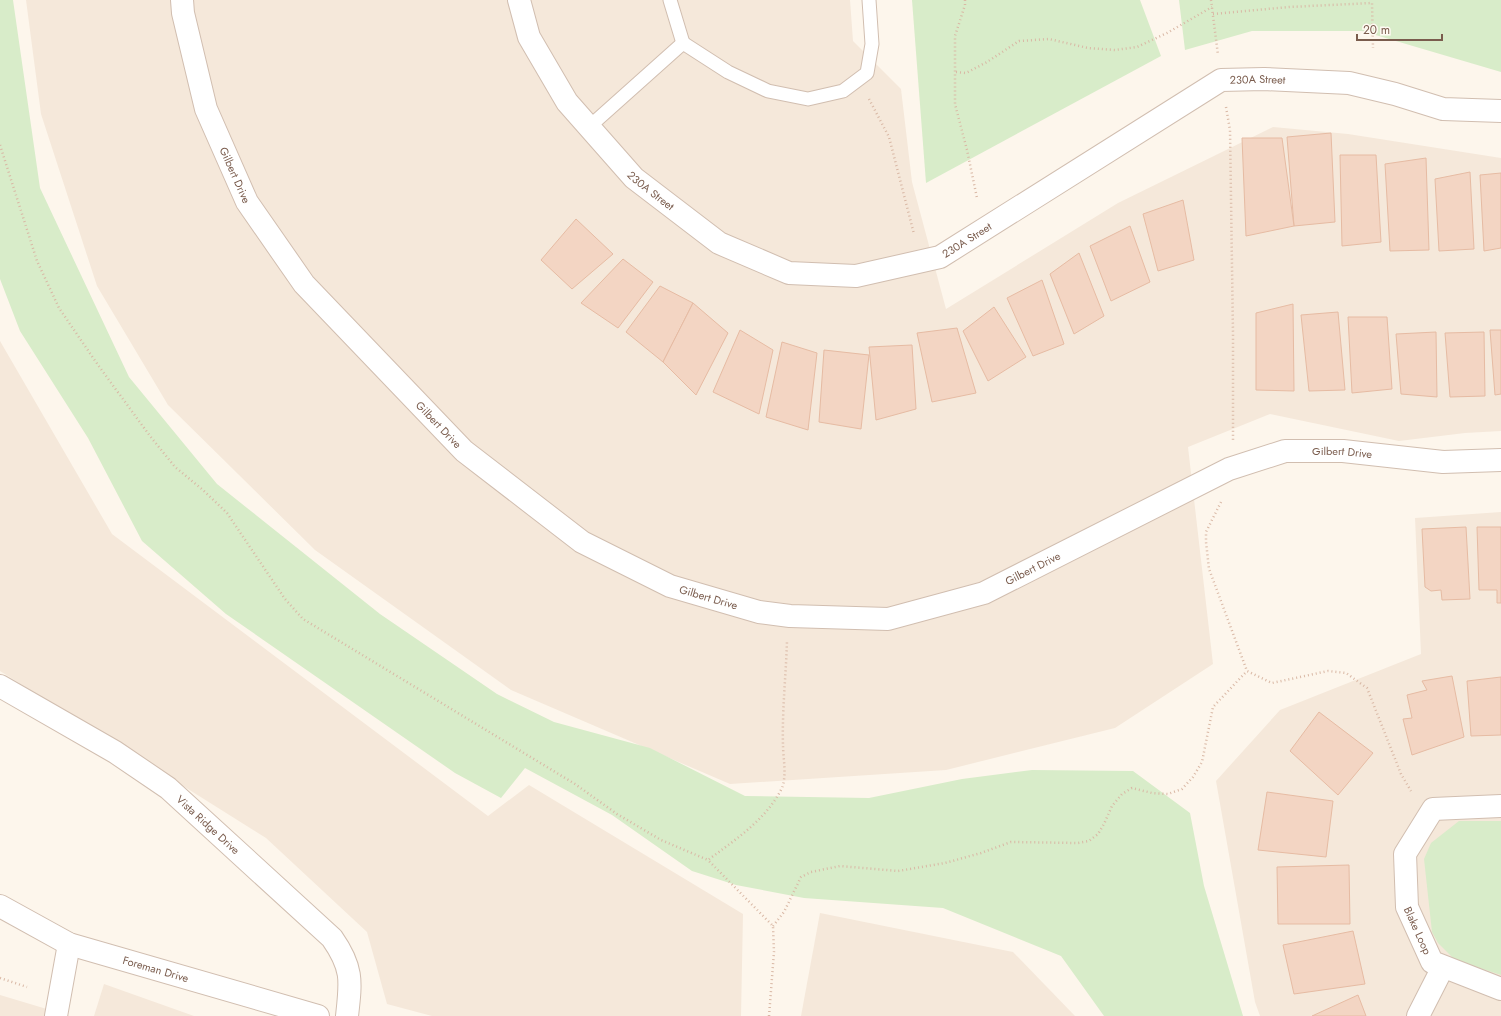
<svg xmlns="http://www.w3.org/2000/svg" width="1501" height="1016" viewBox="0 0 1501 1016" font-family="Jost,sans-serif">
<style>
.residential{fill:#f5e8da}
.green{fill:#d8ecc9}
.building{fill:#f3d5c3;stroke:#e6bba3}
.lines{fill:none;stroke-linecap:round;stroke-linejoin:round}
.service-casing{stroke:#d1beb0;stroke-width:15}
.minor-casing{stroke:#d1beb0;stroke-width:24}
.tertiary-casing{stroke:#d1beb0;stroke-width:24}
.path{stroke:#d9b8a5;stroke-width:2.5;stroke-dasharray:1 3;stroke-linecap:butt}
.service{stroke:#fff;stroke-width:13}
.minor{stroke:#fff;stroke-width:22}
.tertiary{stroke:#fff;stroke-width:22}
.labels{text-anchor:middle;stroke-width:4;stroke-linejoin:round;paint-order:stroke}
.street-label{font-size:11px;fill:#7a5c4d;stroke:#fffaf3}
</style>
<rect width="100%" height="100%" fill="#fdf6ec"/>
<g class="residential">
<path d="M26,0H850L853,41L901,89L912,182L946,309L1118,203L1273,127L1348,134L1501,158V431L1465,433L1399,441L1270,414L1188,447L1213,664L1115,728L946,770L730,784L511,690L315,550L168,405L97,286L41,114Z"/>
<path d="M0,341L112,534L488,816L529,785L743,914L741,1016H432L387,1004L367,932L266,838L0,671Z"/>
<path d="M1501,512V1016H1260L1255,1002L1216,781L1280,710L1421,654L1415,518Z"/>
<path d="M820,913L1013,952L1075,1016H801Z"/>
<path d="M104,984L194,1016H94Z"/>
<path d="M0,995L70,1016H0Z"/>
</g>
<g class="green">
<path d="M0,0H13L40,188L129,377L217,484L380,614L497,694L554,722L650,748L745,796L869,798L962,779L1032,770L1133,771L1190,813L1204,886L1243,1016H1104L1061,956L943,908L804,898L736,885L692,871L612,815L525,768L501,798L455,773L226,614L142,541L88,438L20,331L0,279Z"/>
<path d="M912,0H1140L1161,56L926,183Z"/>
<path d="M1179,0H1501V72L1362,31H1252L1185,50Z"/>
<path d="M1459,821H1501V975L1455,960L1438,943L1432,932L1424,859L1431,843Z"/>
</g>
<g class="building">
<path d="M1331,133L1335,222L1294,226L1287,137Z"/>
<path d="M1242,138H1282L1294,226L1246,236Z"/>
<path d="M1340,155H1376L1381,242L1342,246Z"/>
<path d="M1426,158L1429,250L1390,251L1385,164Z"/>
<path d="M1470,172L1474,249L1439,251L1435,179Z"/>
<path d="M1501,173V248L1484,251L1480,175Z"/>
<path d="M1183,200L1194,260L1158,271L1143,214Z"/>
<path d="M576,219L613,254L572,289L541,260Z"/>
<path d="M1130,226L1150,282L1111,301L1090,246Z"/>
<path d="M1079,253L1104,316L1074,334L1050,274Z"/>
<path d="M623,259L653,282L618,328L581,303Z"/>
<path d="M1042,280L1064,344L1033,356L1007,298Z"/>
<path d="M660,286L693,303L663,362L626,332Z"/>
<path d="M693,303L728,333L696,395L663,362Z"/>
<path d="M1293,304L1294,391L1256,390V313Z"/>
<path d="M994,307L1026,357L988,381L963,331Z"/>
<path d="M1338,312L1345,390L1309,391L1301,315Z"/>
<path d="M1348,317H1387L1392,389L1352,393Z"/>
<path d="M957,328L976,393L932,402L917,333Z"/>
<path d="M740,330L773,350L759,414L713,392Z"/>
<path d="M1490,330H1501V394L1495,395Z"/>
<path d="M1436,332L1437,397L1401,394L1396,334Z"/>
<path d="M1484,332L1485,396L1450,397L1445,333Z"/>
<path d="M782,342L817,353L808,430L766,417Z"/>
<path d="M912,345L916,409L876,420L869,347Z"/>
<path d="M824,350L869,355L861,429L819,422Z"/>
<path d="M1466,527L1470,599L1442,600L1441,590L1431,591L1425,587L1422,529Z"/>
<path d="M1477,527H1501V603H1497V590H1479Z"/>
<path d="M1452,676L1464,737L1412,755L1403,719L1412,718L1407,695L1427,690L1422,681Z"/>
<path d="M1501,677V735L1471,736L1467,681Z"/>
<path d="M1319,712L1373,753L1338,795L1290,751Z"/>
<path d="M1267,792L1333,801L1326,857L1258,850Z"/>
<path d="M1349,865L1350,924H1278L1277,867Z"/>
<path d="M1353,931L1365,984L1294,994L1283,945Z"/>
<path d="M1358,995L1366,1016H1312Z"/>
</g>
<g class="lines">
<g class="service-casing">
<g id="service">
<path d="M670,0L683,43"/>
<path d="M589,127L683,43L728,72L768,91L808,99L843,91L867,73L872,44L869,0"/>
</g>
</g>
<g class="minor-casing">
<g id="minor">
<path id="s1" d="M182,0L183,13L206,109L247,202L304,284L464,451L582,542L670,586L759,612L790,616L888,619L984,593L1229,469L1285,451H1343L1443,462L1501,460"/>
<path id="s2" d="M519,0L529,37L567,102L634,178L719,243L789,273L856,276L940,257L1221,80L1264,79L1349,83L1395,94L1443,109L1501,111"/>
<path id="s3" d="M0,686L115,752L168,788L332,938C353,968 351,981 347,1016"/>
<path id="s4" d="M1501,806L1433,809L1405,854L1407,907L1432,962L1501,989"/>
<path d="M56,1016L69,944"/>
<path d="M1418,1016L1443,967"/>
</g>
</g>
<g class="tertiary-casing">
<g id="tertiary">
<path id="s5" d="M0,906L69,944L318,1016"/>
</g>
</g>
<g class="path">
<path d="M965,0V5L955,36V104L967,150L977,198"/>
<path d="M1211,0L1218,55"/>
<path d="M1213,14L1289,7L1372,3L1373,48"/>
<path d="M956,72L966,73L987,62L1019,41L1049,39L1088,48L1115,50L1137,47L1167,33L1212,7"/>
<path d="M869,99L889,137L914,234"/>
<path d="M1226,107L1230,130L1233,334V441"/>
<path d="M0,145L37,261L59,308L98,365L150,436L175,467L203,490L227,513L285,599L303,619L575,784L617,814L661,840L708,860"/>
<path d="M1221,502L1206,532V542L1209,569L1247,671L1272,683L1328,671L1346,673L1367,688L1401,774L1411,791"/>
<path d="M773,926L784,912L801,877L811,872L840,866L898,871L945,863L981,853L1011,842L1078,843L1089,841L1098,834L1104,824L1112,806L1122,794L1132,788L1152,793L1168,794L1182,789L1193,777L1202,762L1213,707L1247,671"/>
<path d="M0,978L27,987"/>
<path d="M769,1016L774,952L773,926L708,860C736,839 766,820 782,788C787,775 783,758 783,745C782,710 786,675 787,641"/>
</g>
<use href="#service" class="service"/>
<use href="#minor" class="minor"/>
<use href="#tertiary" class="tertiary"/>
</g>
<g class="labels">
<g class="street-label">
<text dy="4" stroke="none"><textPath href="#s2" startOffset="920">230A Street</textPath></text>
<text dy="4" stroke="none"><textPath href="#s1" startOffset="184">Gilbert Drive</textPath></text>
<text dy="4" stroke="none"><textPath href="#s2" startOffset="236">230A Street</textPath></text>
<text dy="4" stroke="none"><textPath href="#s2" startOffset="583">230A Street</textPath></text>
<text dy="4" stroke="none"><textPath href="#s1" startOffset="508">Gilbert Drive</textPath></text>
<text dy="4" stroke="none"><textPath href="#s1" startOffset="1504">Gilbert Drive</textPath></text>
<text dy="4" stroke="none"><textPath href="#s1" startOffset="1168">Gilbert Drive</textPath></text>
<text dy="4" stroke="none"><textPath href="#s1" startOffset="832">Gilbert Drive</textPath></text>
<text dy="4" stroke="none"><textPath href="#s3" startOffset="251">Vista Ridge Drive</textPath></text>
<text dy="4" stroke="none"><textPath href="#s4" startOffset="200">Blake Loop</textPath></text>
<text dy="4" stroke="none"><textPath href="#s5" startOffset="169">Foreman Drive</textPath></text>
</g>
</g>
<path d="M1357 34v6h85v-6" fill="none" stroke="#7a5c4d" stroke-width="2"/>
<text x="1363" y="34" font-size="12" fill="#7a5c4d" stroke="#fffaf3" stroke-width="3" paint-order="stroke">20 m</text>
</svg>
